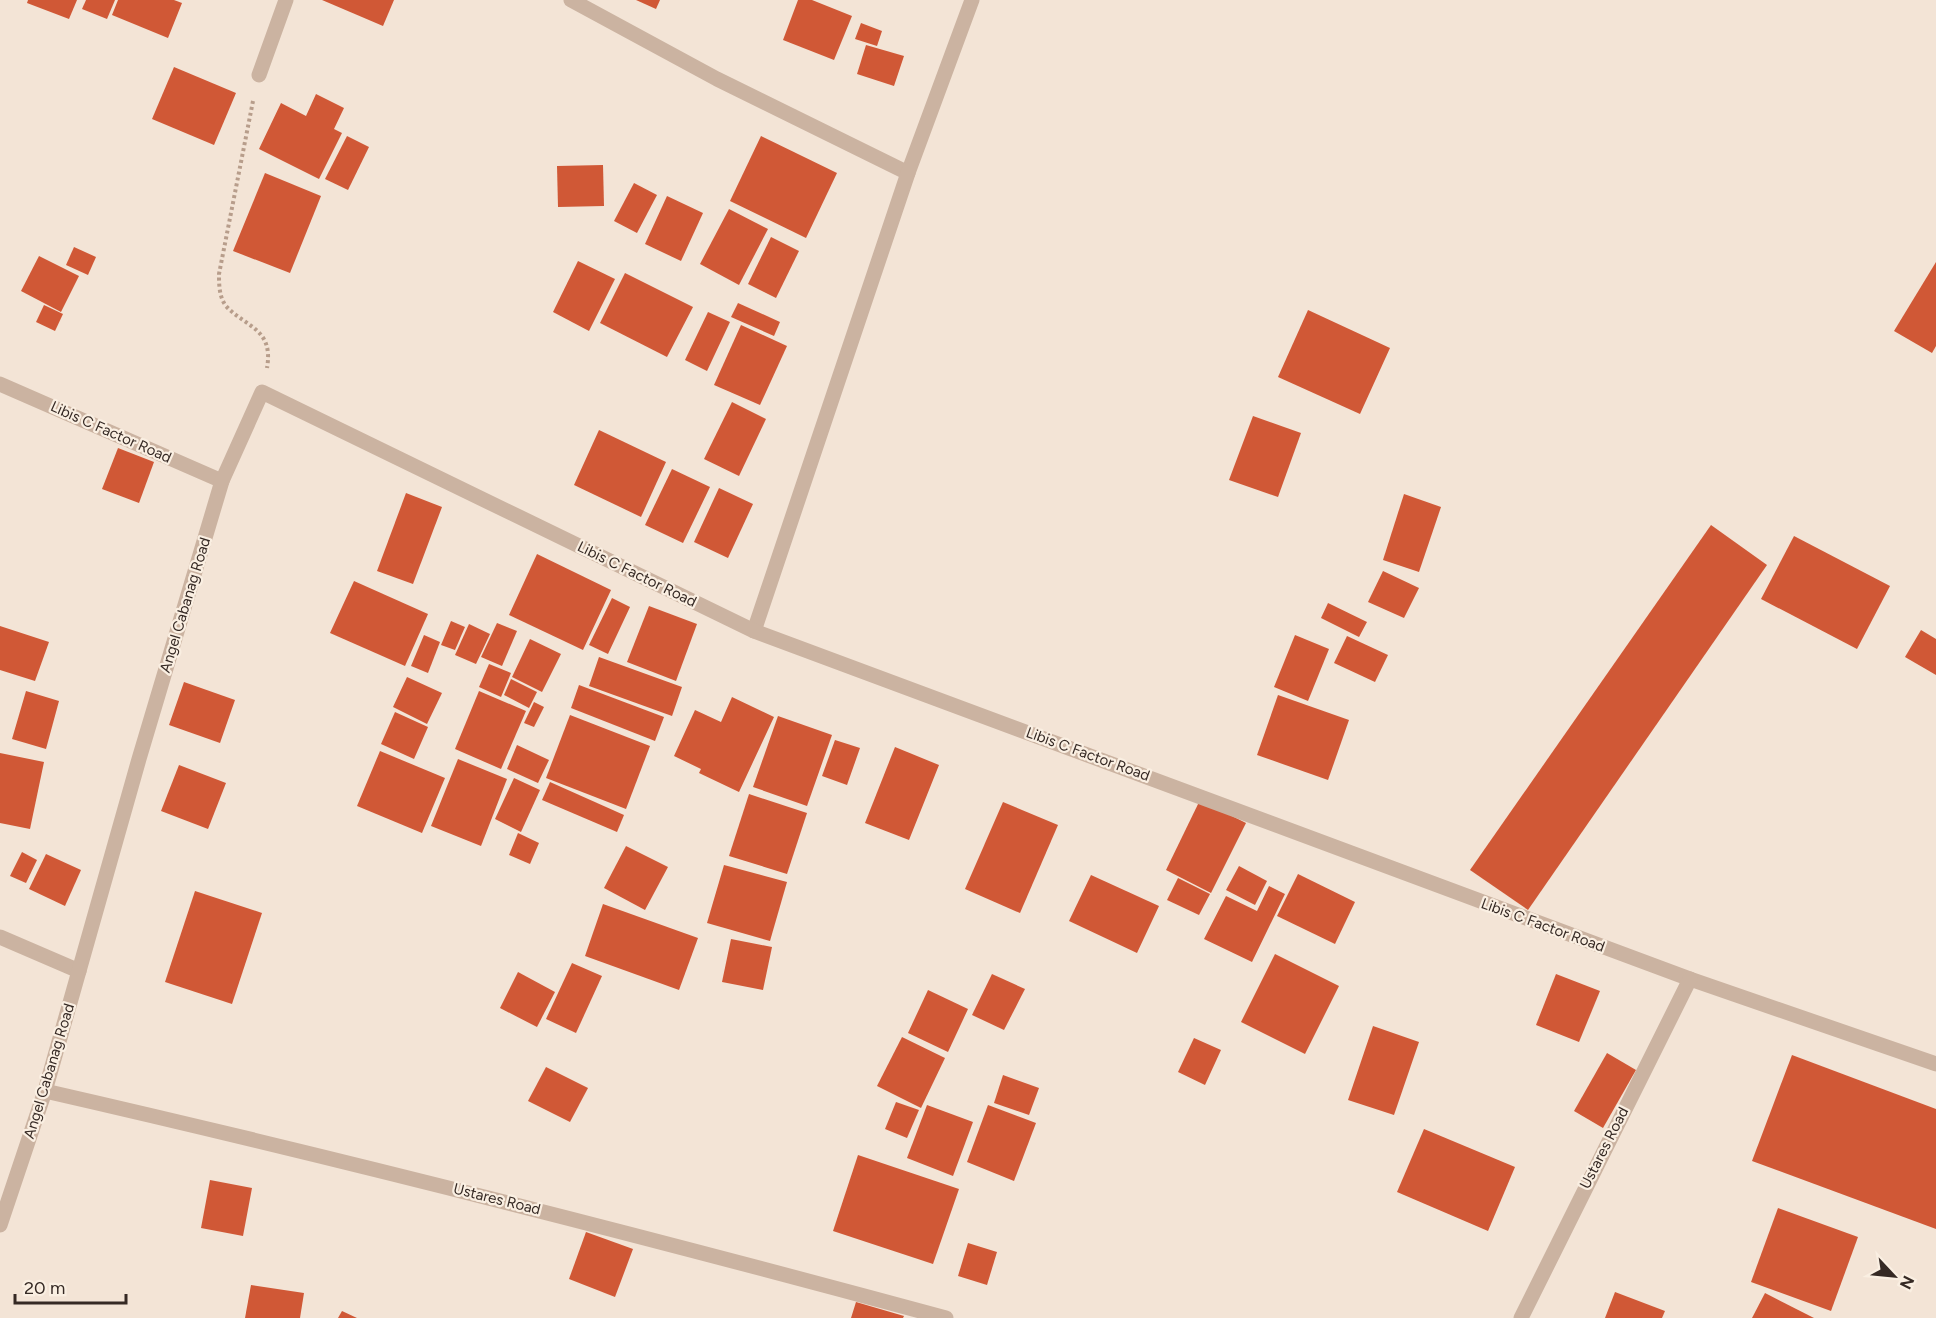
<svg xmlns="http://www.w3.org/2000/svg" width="1936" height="1318" viewBox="0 0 1936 1318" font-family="Figtree,sans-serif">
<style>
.building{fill:#d05836}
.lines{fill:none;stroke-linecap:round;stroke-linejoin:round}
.path{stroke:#b79d8b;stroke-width:4;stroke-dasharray:3 3;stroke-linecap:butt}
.service{stroke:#cbb3a1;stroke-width:15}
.minor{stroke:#cbb3a1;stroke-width:15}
.labels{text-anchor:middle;stroke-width:4.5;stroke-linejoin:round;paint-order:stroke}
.street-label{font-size:15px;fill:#352924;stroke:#faefe2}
</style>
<rect width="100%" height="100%" fill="#f3e4d6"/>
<g class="building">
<path d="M28,0H77L69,19L27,3Z"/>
<path d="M86,0H115L107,19L82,9Z"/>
<path d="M118,0H174L182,3L168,38L112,15Z"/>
<path d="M322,0H394L383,26Z"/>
<path d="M636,0H660L656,9Z"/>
<path d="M798,0H812L852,16L834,60L783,40Z"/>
<path d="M861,23L882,31L877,46L855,39Z"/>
<path d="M866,45L904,56L894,86L857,74Z"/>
<path d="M174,67L236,93L214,145L152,119Z"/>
<path d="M316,94L344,108L334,129L342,133L319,179L259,149L281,103L306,116Z"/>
<path d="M347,136L369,147L348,190L325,179Z"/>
<path d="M761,136L837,173L806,238L730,201Z"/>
<path d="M603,165L604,206L558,207L557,166Z"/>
<path d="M265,173L321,196L290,273L233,251Z"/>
<path d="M634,183L657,195L637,233L614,221Z"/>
<path d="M667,196L703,213L681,261L645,244Z"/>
<path d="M729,209L768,229L739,285L700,264Z"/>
<path d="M771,237L799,251L776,298L748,284Z"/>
<path d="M74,247L96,257L88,275L66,265Z"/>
<path d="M39,256L79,276L61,312L21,291Z"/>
<path d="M578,261L615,279L589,331L553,312Z"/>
<path d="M1936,262V346L1932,353L1894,331Z"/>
<path d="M625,273L693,307L667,357L600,323Z"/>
<path d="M738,303L780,322L774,336L731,317Z"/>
<path d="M44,305L63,314L55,331L36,322Z"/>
<path d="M1308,310L1390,348L1360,414L1278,377Z"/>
<path d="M708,312L730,322L707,371L685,360Z"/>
<path d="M741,325L787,346L760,405L714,385Z"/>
<path d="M732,402L766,419L739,476L704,459Z"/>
<path d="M1253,416L1301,433L1278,497L1229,480Z"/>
<path d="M599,430L666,462L641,517L574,485Z"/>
<path d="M118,448L154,462L139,503L102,489Z"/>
<path d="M672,469L710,487L683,543L645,525Z"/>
<path d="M719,488L753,504L728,558L694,542Z"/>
<path d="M406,493L442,507L413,584L377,571Z"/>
<path d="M1404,494L1441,507L1419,572L1383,560Z"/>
<path d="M1711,525L1767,565L1528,910L1470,870Z"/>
<path d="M1794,536L1890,586L1857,649L1761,599Z"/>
<path d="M537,554L611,590L583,650L509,615Z"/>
<path d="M1383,571L1419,588L1404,618L1368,602Z"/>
<path d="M354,581L428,614L405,666L330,633Z"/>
<path d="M612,598L630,607L608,654L589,645Z"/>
<path d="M1328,603L1367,622L1359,637L1321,618Z"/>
<path d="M649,606L697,624L676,681L627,662Z"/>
<path d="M451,621L465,627L455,650L441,645Z"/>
<path d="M497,623L517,631L502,666L481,657Z"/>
<path d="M469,624L490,634L476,664L455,655Z"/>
<path d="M0,626L49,642L35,681L0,670Z"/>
<path d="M1921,630L1936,639V675L1905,657Z"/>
<path d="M424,635L440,642L428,673L411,666Z"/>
<path d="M1295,635L1329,649L1308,701L1274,687Z"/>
<path d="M1347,636L1388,655L1375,682L1334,663Z"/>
<path d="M530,639L561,654L542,692L512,677Z"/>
<path d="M599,657L682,687L672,716L589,686Z"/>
<path d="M489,664L511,673L501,697L479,687Z"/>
<path d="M407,677L442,693L427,724L393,707Z"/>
<path d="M511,679L537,692L529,708L504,695Z"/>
<path d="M184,682L235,700L220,743L169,725Z"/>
<path d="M579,685L664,717L655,741L571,708Z"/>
<path d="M26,691L59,701L46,749L12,739Z"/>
<path d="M479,691L526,711L501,769L455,749Z"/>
<path d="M1278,695L1349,720L1328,780L1257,755Z"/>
<path d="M732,697L774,717L739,792L699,773L701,769L674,756L695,710L721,722Z"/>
<path d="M534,702L544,707L534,727L524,723Z"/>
<path d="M395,712L428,727L414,759L381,744Z"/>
<path d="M570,715L650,746L626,809L546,778Z"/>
<path d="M778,716L832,735L807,806L753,787Z"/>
<path d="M835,740L860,748L847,785L822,776Z"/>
<path d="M517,745L549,760L538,783L507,769Z"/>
<path d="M895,747L939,765L909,840L865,823Z"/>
<path d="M380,751L445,778L422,833L357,806Z"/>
<path d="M0,753L44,762L30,829L0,823Z"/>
<path d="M458,759L507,779L481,846L431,826Z"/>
<path d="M179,765L226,783L208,829L161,811Z"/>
<path d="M514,778L540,790L521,832L495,819Z"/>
<path d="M550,782L624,815L617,832L542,800Z"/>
<path d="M749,794L807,813L787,874L729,856Z"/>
<path d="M1200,800L1246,823L1211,893L1166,870Z"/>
<path d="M1003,802L1058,825L1020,913L965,889Z"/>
<path d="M518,833L539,843L530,864L509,855Z"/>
<path d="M626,846L668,867L645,910L604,888Z"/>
<path d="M22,852L37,860L26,883L10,876Z"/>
<path d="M46,854L81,870L65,906L29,889Z"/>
<path d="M724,865L787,882L770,941L707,923Z"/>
<path d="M1239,866L1267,881L1255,905L1226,890Z"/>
<path d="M1298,874L1355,902L1335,944L1277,916Z"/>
<path d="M1091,875L1159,906L1137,953L1069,921Z"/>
<path d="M1178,878L1210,894L1199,915L1167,900Z"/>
<path d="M1269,886L1285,894L1252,962L1204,939L1226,896L1257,911Z"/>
<path d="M195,891L262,913L232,1004L165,982Z"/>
<path d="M603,904L698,938L679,990L585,956Z"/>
<path d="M731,939L772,947L763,990L722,982Z"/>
<path d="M1275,954L1339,986L1305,1054L1241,1022Z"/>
<path d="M572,963L602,976L576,1033L546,1019Z"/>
<path d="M518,972L555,992L537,1027L500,1008Z"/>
<path d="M992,974L1025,989L1004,1030L972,1015Z"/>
<path d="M1556,974L1600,991L1579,1042L1536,1025Z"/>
<path d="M928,990L968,1009L948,1052L908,1033Z"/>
<path d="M1373,1026L1419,1042L1394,1115L1348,1100Z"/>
<path d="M902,1037L945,1058L921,1108L877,1086Z"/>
<path d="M1194,1038L1221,1050L1205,1085L1178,1072Z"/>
<path d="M1607,1053L1636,1070L1603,1128L1574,1111Z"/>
<path d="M1792,1055L1936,1109V1229L1752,1161Z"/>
<path d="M546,1067L588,1088L570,1122L528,1101Z"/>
<path d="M1003,1075L1039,1088L1029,1115L994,1103Z"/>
<path d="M896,1102L919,1110L907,1138L885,1129Z"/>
<path d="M927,1105L973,1122L953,1176L907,1158Z"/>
<path d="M988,1105L1036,1123L1014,1181L967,1162Z"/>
<path d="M1424,1129L1515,1167L1488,1231L1397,1192Z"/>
<path d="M858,1155L959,1189L933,1264L833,1231Z"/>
<path d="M210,1180L252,1188L243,1236L201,1228Z"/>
<path d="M1778,1208L1858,1237L1831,1311L1751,1282Z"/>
<path d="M586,1232L633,1249L615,1297L569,1279Z"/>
<path d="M968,1243L997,1252L987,1285L958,1276Z"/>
<path d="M251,1285L304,1293L300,1318H245Z"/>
<path d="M1615,1292L1665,1311L1662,1318H1605Z"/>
<path d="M1765,1293L1814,1318H1752Z"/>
<path d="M856,1302L904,1316L903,1318H851Z"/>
<path d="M342,1311L357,1318H338Z"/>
</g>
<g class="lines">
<path class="path" d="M253,101L219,274C219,284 219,297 226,306C245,327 274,328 267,368"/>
<path class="service" d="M571,0L717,79L908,173"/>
<g class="minor">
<path d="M259,75L286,0"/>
<path d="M0,384L222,481"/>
<path d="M754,631L908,173L972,0"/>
<path d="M0,937L79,971"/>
<path d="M45,1091C347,1160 647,1237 946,1318"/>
<path d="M0,1225L45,1091L139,759L222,481L262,392L754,631L1690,979L1936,1064"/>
<path d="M1521,1318L1690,979"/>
</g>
</g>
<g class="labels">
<g class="street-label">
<text transform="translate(111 432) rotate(24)" y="5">Libis C Factor Road</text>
<text transform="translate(637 574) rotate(26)" y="5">Libis C Factor Road</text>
<text transform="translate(185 605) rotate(-73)" y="5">Angel Cabanag Road</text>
<text transform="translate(1088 754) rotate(20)" y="5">Libis C Factor Road</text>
<text transform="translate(1543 925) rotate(20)" y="5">Libis C Factor Road</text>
<text transform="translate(49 1071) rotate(-73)" y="5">Angel Cabanag Road</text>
<text transform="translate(1604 1148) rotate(-63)" y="5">Ustares Road</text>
<text transform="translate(497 1199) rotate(14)" y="5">Ustares Road</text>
</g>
</g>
<g transform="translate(1894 1276) rotate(116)" stroke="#faefe2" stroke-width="4.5" paint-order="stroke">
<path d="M0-4.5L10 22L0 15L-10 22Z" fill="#352924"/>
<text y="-9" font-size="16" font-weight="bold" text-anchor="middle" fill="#352924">N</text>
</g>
<path d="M15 1294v9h111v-9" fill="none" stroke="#352924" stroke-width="3"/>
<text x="24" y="1294" font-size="18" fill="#352924" stroke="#faefe2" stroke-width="4.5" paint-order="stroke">20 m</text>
</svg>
